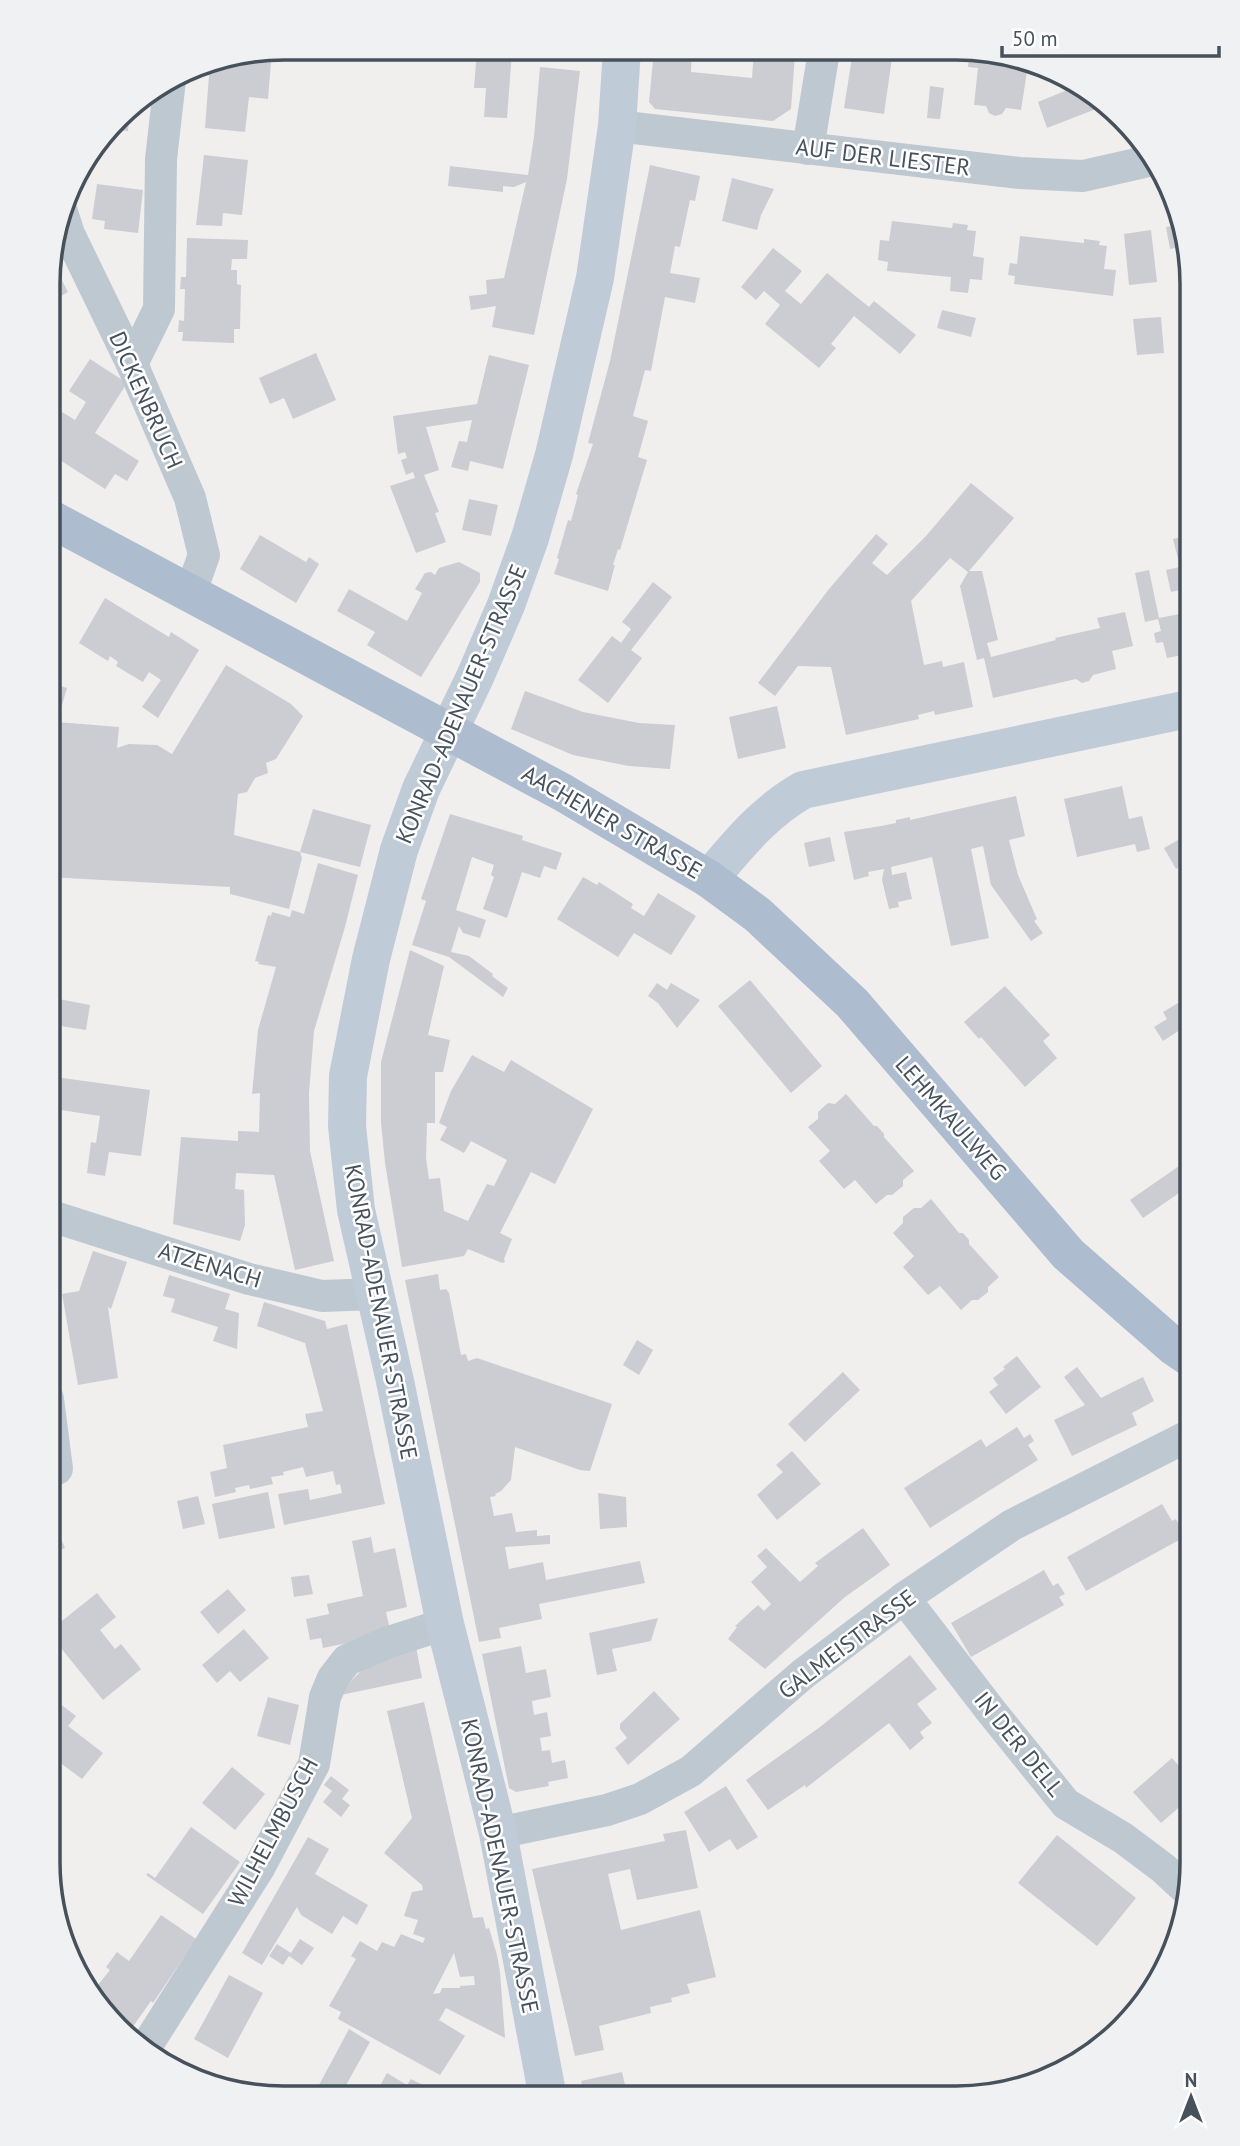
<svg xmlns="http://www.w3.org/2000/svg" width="1240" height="2146" viewBox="0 0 1240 2146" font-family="'PT Sans',sans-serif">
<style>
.building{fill:#cbcdd3;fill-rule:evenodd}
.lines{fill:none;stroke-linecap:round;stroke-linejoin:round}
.street{stroke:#bec8d1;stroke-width:32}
.secondary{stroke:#c0cbd8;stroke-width:38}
.primary{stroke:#adbcce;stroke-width:38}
.labels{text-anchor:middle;stroke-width:5;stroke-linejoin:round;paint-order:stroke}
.street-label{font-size:23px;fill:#46515c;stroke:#fff}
.rim{fill:none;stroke:#46515c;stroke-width:3.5}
</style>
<rect width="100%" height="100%" fill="#f1eeee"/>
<g class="building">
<path d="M276,49L285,50L284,62H271L268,99L249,97L245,132L205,128L210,62L230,58L246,59V55Z"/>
<path d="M477,50L512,52L507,118L484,117L486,88H474Z"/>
<path d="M654,50H692L691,72L752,78L754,50L795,54L791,109L773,121L655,109L649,102Z"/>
<path d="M853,51H893L884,114L844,108Z"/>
<path d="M961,51L1002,52L1028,65L1021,110L1006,108L1002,114L995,116L989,113L986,106L974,105L978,68L968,67L969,58L960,57Z"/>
<path d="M540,67L580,71L567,179L534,335L492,327L496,306L471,310L469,296L487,294L486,280L504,278L526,182L514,187L503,186V192L448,186L450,166L528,175L534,137Z"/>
<path d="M1060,80L1096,98L1109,104L1047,128L1038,102L1065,91Z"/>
<path d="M930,86L944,88L940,119L927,118Z"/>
<path d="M130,104L128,131L110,130L128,106Z"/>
<path d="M94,150V169H79L90,156Z"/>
<path d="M204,155L248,160L242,215L223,213L222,226L196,225Z"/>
<path d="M650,165L700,176L695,201L690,200L680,247L675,246L670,273L700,278L695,303L665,297L651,371L645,370L633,416L648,421L638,457L647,460L620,550L618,549L613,565H615L608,591L554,574L559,559L557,558L568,520L571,521L578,495L576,494L593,444L588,443L610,361Z"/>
<path d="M732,178L774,189L761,215L757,230L722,221Z"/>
<path d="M97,184L143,190L138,233L104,229L105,221L92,219Z"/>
<path d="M1180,207L1185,246L1170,249L1166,227L1181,225L1177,208Z"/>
<path d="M892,221L952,228L953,223L968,225L967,230L976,231L973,256L984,258L982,280L970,279L968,293L950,291L951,277L887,271L888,262L878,260L880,240L889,241Z"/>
<path d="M1151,230L1157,282L1129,285L1124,234Z"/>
<path d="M1020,236L1084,243V239L1100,241L1099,245L1107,246L1104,269L1116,270L1113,296L1014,284L1015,276L1008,275L1010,263L1017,264Z"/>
<path d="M187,238L248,240L247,259H232L231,270H237V284L241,285L240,329H234V343L182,341L183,332H178L179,320L184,321L185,289H180L181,277H186Z"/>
<path d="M773,248L802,271L785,291L801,304L827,273L869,307L874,301L916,335L900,354L854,316L831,344L836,348L819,368L765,324L780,305L764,291L756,300L741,287Z"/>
<path d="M55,267L68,292L49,303V270Z"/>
<path d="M942,310L976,318L971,337L937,328Z"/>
<path d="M1161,317L1164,353L1137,355L1133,319Z"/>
<path d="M316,353L336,400L293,419L284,398L270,404L259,378Z"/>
<path d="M489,355L529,365L503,469L470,461L468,471L451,467L459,441L467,442L472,420L426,427L439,470L424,475L439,512L435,513L446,542L416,553L390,486L415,478L413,472L406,475L401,460L407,458L405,452L398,454L393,416L477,404Z"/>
<path d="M90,359L127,383L95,433L139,461L127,481L115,474L105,489L49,453V404L75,420L86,402L69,391Z"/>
<path d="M1193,364V387H1192L1187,365Z"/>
<path d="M971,483L1014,518L969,571H982L998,640L987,643L991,657L1056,640L1055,638L1100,628L1097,618L1125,612L1133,646L1112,651L1116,669L1093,675L1089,681L1082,683L1076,679L993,698L984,658L977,660L960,586L968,572L950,558L911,601L924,665L942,661L943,667L964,662L973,707L935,715L934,711L918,715L919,719L846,735L831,667L798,666L775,696L758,683L829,589L876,534L888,544L872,563L887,575L926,536Z"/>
<path d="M469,499L498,505L491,536L462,530Z"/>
<path d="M260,535L306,562L309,557L319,564L296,603L240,569Z"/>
<path d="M1191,535L1193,653L1167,658L1163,642L1156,643L1154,633L1161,631L1158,619L1145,622L1135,573L1149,570L1159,618L1190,612L1185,589L1171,592L1166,570L1180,567L1173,539Z"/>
<path d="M459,562L480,573V582L421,677L367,645L375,632L337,611L349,589L407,621L422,593L415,589L425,573L431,572L435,575L439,568Z"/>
<path d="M653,582L672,597L631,650L642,658L608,703L578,680L612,636L621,643L631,629L622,622Z"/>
<path d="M105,598L169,637L171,632L199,650L158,718L142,707L161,680L149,672L143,682L116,666L118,662L110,656L108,661L79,643Z"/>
<path d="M226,665L291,704L303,716L276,759L266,763L268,773L255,778L247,792L238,794L234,835L300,852L313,809L371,825L360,867L300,852L302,858L289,909L230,894V887L48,877L49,682L67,688L57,722L119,727L117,748L129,744L157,745L172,754Z"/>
<path d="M525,691L583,712L639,723L675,725L670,769L629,766L573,755L511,729Z"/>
<path d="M777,706L786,748L738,759L729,717Z"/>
<path d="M1122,786L1129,819L1142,816L1150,849L1137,852L1135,844L1077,857L1064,799Z"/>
<path d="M1016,796L1025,836L1009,840L1018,875L1037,919L1034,921L1043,933L1031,941L991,885L983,846L971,849L989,938L951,946L932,857L891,867L892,875L906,872L912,899L898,902L899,907L889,909L882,880L884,869L868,872L869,876L854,880L844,832L881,826L896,823V820L910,817V820Z"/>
<path d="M450,814L523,836L522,840L562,853L556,870L544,866L540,878L522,872L507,918L483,909L494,877L491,875L494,865L472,857L456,910L486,920L480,938L463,933L459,926L451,952L469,956L493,974L492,976L508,988L503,997L449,957L412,945L426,901L421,899Z"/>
<path d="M1185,836L1193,849V859L1176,869L1164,848Z"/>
<path d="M830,837L835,861L809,867L804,843Z"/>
<path d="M318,863L358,875L345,927L314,1031L309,1093L310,1151L334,1261L295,1270L274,1175L236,1173L235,1189L244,1190L245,1225L240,1241L173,1224L181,1137L238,1141V1131L259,1132L260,1093L252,1094L258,1030L276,967L258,964L259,962L255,961L268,915L271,916L272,912L290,917L292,910L304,914Z"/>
<path d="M583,877L597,885L599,882L633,904L631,908L644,916L658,893L696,916L671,955L634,933L618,957L557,919Z"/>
<path d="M410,950L444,966L428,1035L450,1040L443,1072H435V1123H427L426,1158L429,1179L440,1178L444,1211L468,1221L487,1184L494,1186L507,1160L471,1141L464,1153L440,1140L447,1127L439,1123L451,1091L472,1055L504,1072L511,1060L593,1109L555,1184L531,1172L500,1233L512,1239L504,1259L505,1262L502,1263L468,1249L464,1256L402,1267L385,1163L381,1122V1062Z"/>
<path d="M750,980L822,1066L791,1093L718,1006Z"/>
<path d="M657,983L667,990L671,983L700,1000L677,1028L658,1003L648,996Z"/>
<path d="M1005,986L1050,1035L1043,1041L1057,1058L1025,1087L981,1037L979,1039L964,1022Z"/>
<path d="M48,997L90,1005L86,1030L48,1024Z"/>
<path d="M1178,1003L1188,1018L1180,1023L1183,1028L1163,1041L1154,1027L1167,1019L1163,1012Z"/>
<path d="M48,1076L150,1090L141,1156L109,1152L105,1176L87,1173L91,1142L96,1143L100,1116L48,1108Z"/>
<path d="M846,1094L874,1126H877L884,1134V1137L914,1171L903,1180V1186L892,1195H887L876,1204L855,1180L844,1189L819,1161L830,1151L808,1127L818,1119V1112L828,1103L835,1104Z"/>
<path d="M1192,1157V1184L1143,1218L1130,1200Z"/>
<path d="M931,1199L959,1233H963L969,1240V1244L999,1277L988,1287V1292L978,1300H972L961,1310L940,1286L928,1295L903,1267L914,1256L893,1233L903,1223V1217L914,1208H921Z"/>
<path d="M93,1251L127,1262L111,1309L108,1307L118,1378L78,1385L62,1294L79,1291Z"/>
<path d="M438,1274L440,1290L446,1289L449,1293L461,1355L466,1354L468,1361L477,1358L612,1404L590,1471L580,1470L515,1447L511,1480L501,1491L495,1494L496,1496L490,1497L494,1516L512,1513L516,1532L537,1530V1536L550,1535V1544L505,1547L509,1569L543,1562L546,1580L640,1561L645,1583L539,1604L542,1619L499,1628L501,1638L479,1642L405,1280Z"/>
<path d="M169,1275L230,1294L225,1309L239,1313L237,1349L213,1341L218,1327L171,1312L175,1299L163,1296Z"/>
<path d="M264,1302L325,1321L327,1329L347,1324L385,1504L284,1525L278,1494L308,1489L310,1500L342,1493L340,1484L336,1485L333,1471L306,1477L303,1467L283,1472L284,1475L271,1477L273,1484L250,1489L249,1485L235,1488L236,1492L215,1497L210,1472L227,1468L223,1445L308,1427L305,1414L323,1411L305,1343L257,1326Z"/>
<path d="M637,1340L653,1350L639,1375L623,1365Z"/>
<path d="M1017,1356L1041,1387L1006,1414L989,1392L998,1385L993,1378L1005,1369L1003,1367Z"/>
<path d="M1077,1367L1101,1398L1143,1377L1154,1401L1132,1413L1137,1425L1072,1456L1054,1420L1085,1405L1064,1377Z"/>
<path d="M843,1372L860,1390L805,1442L788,1424Z"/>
<path d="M1017,1427L1024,1438L1030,1434L1034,1441L1028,1445L1038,1460L930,1528L904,1488L981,1439L986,1447Z"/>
<path d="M792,1451L821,1484L777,1520L757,1495L783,1472L776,1465Z"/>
<path d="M268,1492L275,1528L219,1539L212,1504Z"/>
<path d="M598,1493L626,1497L627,1527L600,1529Z"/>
<path d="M198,1496L205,1524L183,1529L177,1501Z"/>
<path d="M1162,1504L1172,1521L1176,1519L1183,1532L1179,1534L1181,1539L1086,1591L1067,1557Z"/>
<path d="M50,1514L65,1548L48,1555V1515Z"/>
<path d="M863,1528L890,1565L845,1597L765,1669L728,1639L737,1627L735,1626L758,1605L764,1611L771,1604L751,1582L767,1567L757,1556L766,1548L800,1582L818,1566L815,1563Z"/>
<path d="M371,1537L374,1553L395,1548L407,1607L386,1612L391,1634L323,1648L321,1638L310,1640L306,1619L329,1614L327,1604L363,1596L352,1541Z"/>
<path d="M1044,1570L1053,1586L1058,1583L1065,1594L1059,1597L1064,1605L971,1657L951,1623Z"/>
<path d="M309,1575L313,1594L294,1597L291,1577Z"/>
<path d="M228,1589L246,1610L218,1634L200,1612Z"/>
<path d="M97,1593L116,1617L100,1630L115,1649L121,1644L141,1669L103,1700L48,1632Z"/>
<path d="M658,1618L651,1641L612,1649L617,1671L597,1675L589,1633Z"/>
<path d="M244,1629L269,1658L240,1682L230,1671L217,1683L202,1665Z"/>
<path d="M521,1646L526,1673L546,1669L551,1697L532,1701L534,1715L547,1712L551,1736L540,1738L542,1751L550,1750L552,1763L565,1760L568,1778L548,1782L549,1786L516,1792L509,1788L482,1654Z"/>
<path d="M416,1647L422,1678L341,1695L343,1689L368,1664Z"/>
<path d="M910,1655L937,1689L917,1704L932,1723L920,1732L924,1738L910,1750L889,1723L806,1788L805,1785L768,1810L746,1780L820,1727Z"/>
<path d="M654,1691L680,1719L628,1765L615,1748L627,1738L620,1729V1724Z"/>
<path d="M47,1694L76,1716L68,1726L103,1753L82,1779L47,1753V1718L50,1715L47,1712Z"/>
<path d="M268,1697L299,1705L290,1745L257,1736Z"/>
<path d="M424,1702L473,1918L483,1917L486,1929L489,1928L497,1955L500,1972L505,2038L446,2008L439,2020L465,2036L440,2075L338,2019L341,2012L329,2006L356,1959L351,1956L360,1941L377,1951L382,1942L394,1947L401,1934L423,1943L425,1938L413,1934L418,1920L404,1916L412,1892L423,1890L422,1885L384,1853L412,1818L387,1711ZM454,1953L460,1977L474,1976L475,1985L460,1986V1988H442L440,1993L433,1994Z"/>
<path d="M1172,1758L1192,1781V1796L1161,1823L1133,1792Z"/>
<path d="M232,1767L265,1794L235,1830L202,1803Z"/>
<path d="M331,1776L349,1790L342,1799L350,1805L341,1817L323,1802L332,1791L324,1785Z"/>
<path d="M726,1786L758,1837L737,1850L730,1839L709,1852L684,1812Z"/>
<path d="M191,1827L240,1862L203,1914L146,1875L148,1873L155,1878Z"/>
<path d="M686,1830L698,1888L637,1900L630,1869L608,1874L621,1930L700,1910L716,1977L687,1984L690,1993L671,1998L672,2002L650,2007L651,2013L599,2026L604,2050L575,2056L532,1869L665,1841L663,1834Z"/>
<path d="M1057,1835L1136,1898L1097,1946L1018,1883Z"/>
<path d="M308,1837L329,1849L315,1874L368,1905L357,1925L343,1916L332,1934L301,1915L297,1907L262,1965L242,1953Z"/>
<path d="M161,1915L196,1939L153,2003L151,2001L127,2035L94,1990L110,1970L106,1967L117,1952L129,1961Z"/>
<path d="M300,1939L314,1948L302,1965L289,1956L283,1965L269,1956L277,1944L291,1953Z"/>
<path d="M229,1975L263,1993L228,2058L194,2039Z"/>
<path d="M349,2029L370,2042L340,2096L319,2085Z"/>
<path d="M622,2072L628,2098H586L581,2081Z"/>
<path d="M387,2073L407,2085L411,2079L431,2089L424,2097H374Z"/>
</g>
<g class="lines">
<g class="street">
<path d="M617,126L1020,173L1083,176L1149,161"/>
<path d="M808,149L824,51"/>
<path d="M62,212L69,234L132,364L190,498L204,555L190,594"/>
<path d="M132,364L159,309L161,159L170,80"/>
<path d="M48,1215L249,1279L322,1296L375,1294"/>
<path d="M48,1473L57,1469L48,1399"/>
<path d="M904,1598L991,1711L1066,1804L1123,1838L1163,1868L1189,1892"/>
<path d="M498,1833L607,1810L640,1799L691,1771L803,1674L904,1598L1012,1525L1192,1434"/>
<path d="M144,2050L259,1868L314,1764L325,1697L333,1678L347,1660L389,1642L445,1624"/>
</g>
<g class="secondary">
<path d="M709,879C737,846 764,812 803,790L1193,708"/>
<path d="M548,2098L498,1833L445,1624L395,1381L356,1210L347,1126L348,1076L371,959L399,850L421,789L475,677L506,605L530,538L554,455L595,278L617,126L622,49"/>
</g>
<path class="primary" d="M49,518L562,792L709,879L758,915L852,1003L1068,1254L1173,1346L1192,1359"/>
</g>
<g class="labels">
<g class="street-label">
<text transform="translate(883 157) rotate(7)" y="8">AUF DER LIESTER</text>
<text transform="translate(146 400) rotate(66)" y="8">DICKENBRUCH</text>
<text transform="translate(461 704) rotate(-67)" y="8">KONRAD-ADENAUER-STRASSE</text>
<text transform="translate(612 822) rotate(30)" y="8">AACHENER STRASSE</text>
<text transform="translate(951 1118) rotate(49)" y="8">LEHMKAULWEG</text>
<text transform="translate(210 1265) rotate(17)" y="8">ATZENACH</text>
<text transform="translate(381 1312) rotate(79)" y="8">KONRAD-ADENAUER-STRASSE</text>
<text transform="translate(847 1644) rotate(-37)" y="8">GALMEISTRASSE</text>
<text transform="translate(1019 1744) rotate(51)" y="8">IN DER DELL</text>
<text transform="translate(273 1832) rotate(-62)" y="8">WILHELMBUSCH</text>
<text transform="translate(500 1866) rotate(78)" y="8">KONRAD-ADENAUER-STRASSE</text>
</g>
</g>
<path d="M0 0H1240V2146H0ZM284 60H956A224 224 0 0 1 1180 284V1862A224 224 0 0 1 956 2086H284A224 224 0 0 1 60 1862V284A224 224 0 0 1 284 60Z" fill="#f0f1f2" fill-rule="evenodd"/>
<path class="rim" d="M284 60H956A224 224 0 0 1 1180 284V1862A224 224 0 0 1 956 2086H284A224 224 0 0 1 60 1862V284A224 224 0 0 1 284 60Z"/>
<g transform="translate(1191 2097)" stroke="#ffffff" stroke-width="5" paint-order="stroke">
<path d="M0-5L12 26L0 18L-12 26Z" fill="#46515c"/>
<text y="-10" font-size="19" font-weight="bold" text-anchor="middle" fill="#46515c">N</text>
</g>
<path d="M1002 46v10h217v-10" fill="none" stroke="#46515c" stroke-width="3.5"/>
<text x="1012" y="46" font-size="21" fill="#46515c" stroke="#ffffff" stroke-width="5" paint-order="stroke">50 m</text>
</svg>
